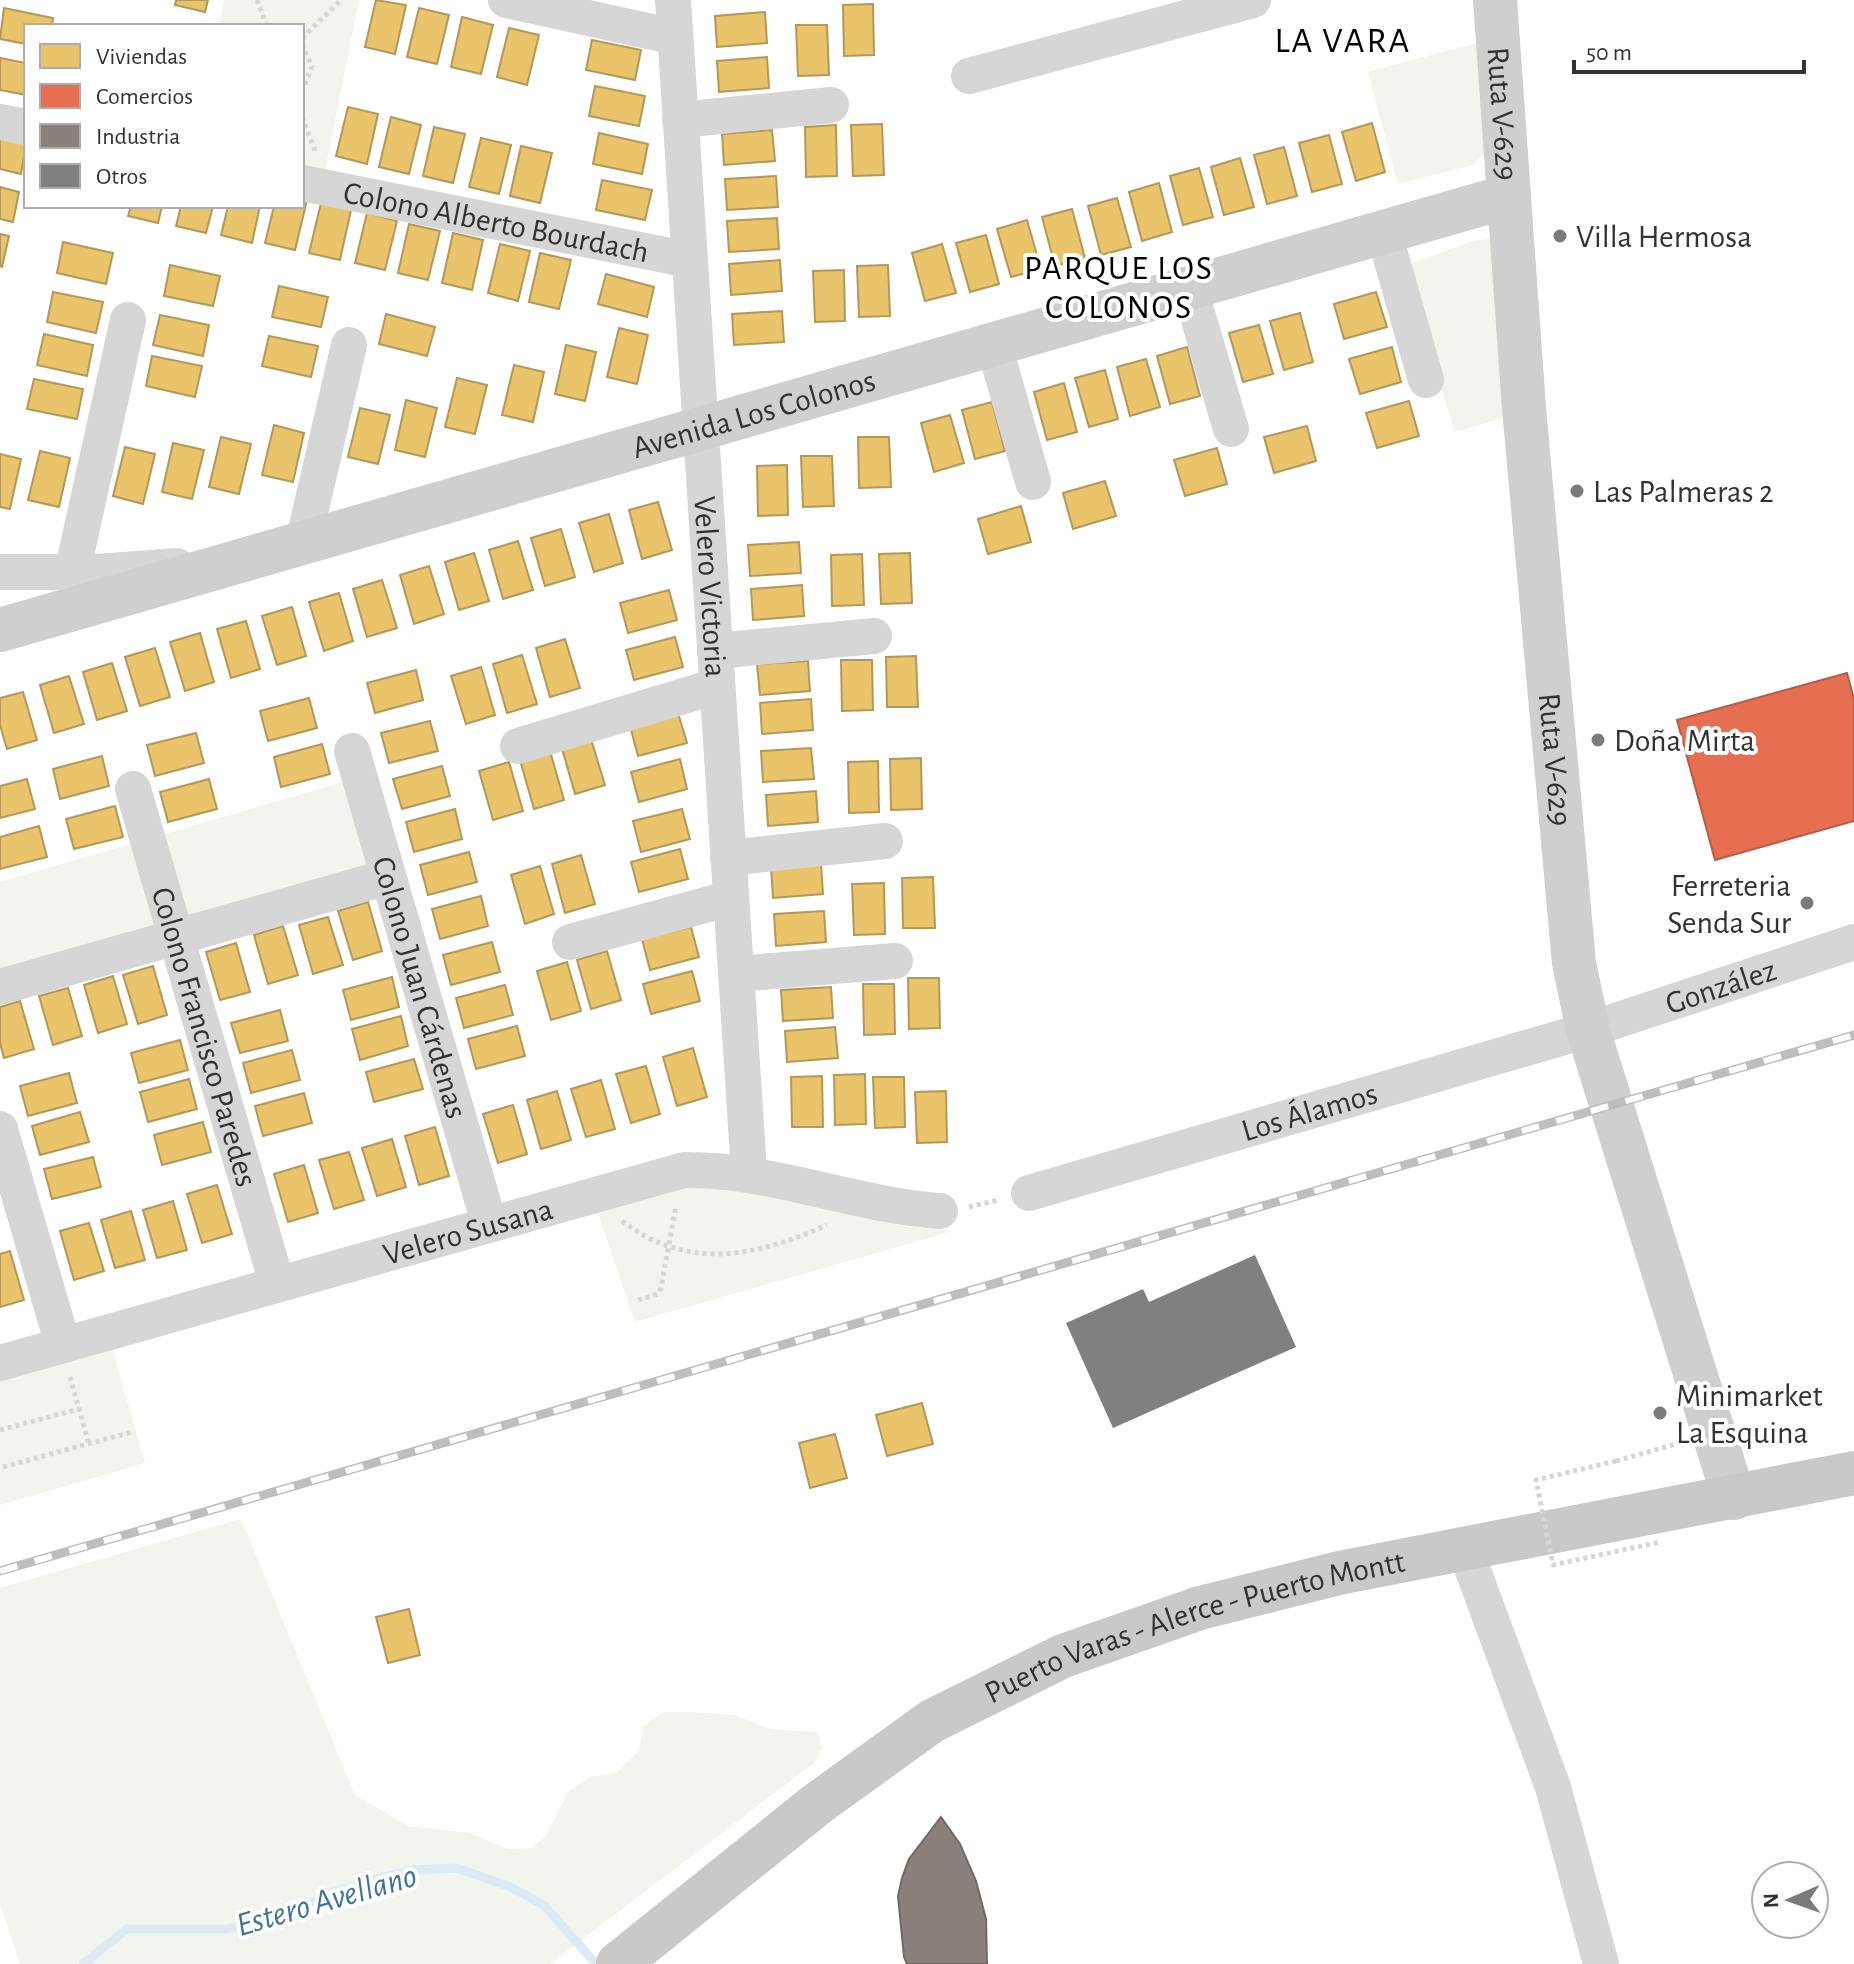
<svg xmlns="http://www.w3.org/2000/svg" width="1854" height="1964" viewBox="0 0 1854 1964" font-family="'Alegreya Sans',sans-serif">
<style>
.green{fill:#f1f5ed}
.homes{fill:#e9c46a;stroke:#b29859;stroke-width:2}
.shops{fill:#e76f51;stroke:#b15d48;stroke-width:2}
.industry{fill:#8a817c;stroke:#706966;stroke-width:2}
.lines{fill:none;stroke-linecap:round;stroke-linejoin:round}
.stream{stroke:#ddeaf3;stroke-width:9}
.building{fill:#808080}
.path{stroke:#d6d6d6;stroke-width:5;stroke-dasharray:4 4;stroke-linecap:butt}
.street{stroke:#d6d6d6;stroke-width:36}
.secondary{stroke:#cfcfcf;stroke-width:44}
.primary{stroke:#c9c9c9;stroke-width:44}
.rail-casing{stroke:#bebebe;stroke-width:9}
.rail{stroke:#fff;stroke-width:6;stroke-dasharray:18;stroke-linecap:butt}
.path-bridge{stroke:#d6d6d6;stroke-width:5;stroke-dasharray:4 4;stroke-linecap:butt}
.poi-dot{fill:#7a7a7a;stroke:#fff;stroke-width:3}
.labels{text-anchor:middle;stroke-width:8;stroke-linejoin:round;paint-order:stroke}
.street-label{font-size:32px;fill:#323232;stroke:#fff}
.poi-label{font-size:32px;fill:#323232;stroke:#fff;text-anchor:start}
.neighbourhood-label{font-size:34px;letter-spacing:2px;fill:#000;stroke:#fff}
.water-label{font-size:34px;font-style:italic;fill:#3f7496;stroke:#fff}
.quarter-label{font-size:36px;letter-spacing:2px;fill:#000;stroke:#fff}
</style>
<rect width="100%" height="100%" fill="#fff"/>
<g class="green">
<path d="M224,0H359L324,176L302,171V26H219Z"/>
<path d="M1480,42L1484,153L1473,165L1398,184L1368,72Z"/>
<path d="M1494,238L1506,417L1455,432L1406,275L1410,264L1473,241Z"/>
<path d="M347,781L368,860L366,868L194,920L175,911L154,837Z"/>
<path d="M137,842L159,918L147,933L0,974V882Z"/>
<path d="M711,1183L902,1226L953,1231L635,1322L596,1207Z"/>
<path d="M112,1348L145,1463L0,1505V1380Z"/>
<path d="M241,1519L355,1795L408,1826L470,1833L507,1849L532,1848L546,1836L569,1791L590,1777L616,1773L639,1750L643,1727L663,1712H694L735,1715L770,1729L818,1732L822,1748L814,1763L550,1964H20L0,1904V1588Z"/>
</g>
<g class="homes">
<path d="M176,0H208L205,12L175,5Z"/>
<path d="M376,0L406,5L395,54L365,47Z"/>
<path d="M873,4L874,55L844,56L843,5Z"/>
<path d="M4,8L53,18L52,26H26V44L0,39Z"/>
<path d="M419,8L449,15L437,64L407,57Z"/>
<path d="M765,12L767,43L717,47L715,16Z"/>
<path d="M462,17L493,25L481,74L451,67Z"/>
<path d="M796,25H827L829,75L798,76Z"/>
<path d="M509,28L539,35L527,85L497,77Z"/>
<path d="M592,40L641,50L635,80L586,70Z"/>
<path d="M767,57L769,88L719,92L717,61Z"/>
<path d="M0,58L26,63V95L0,90Z"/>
<path d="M595,86L645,96L639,126L589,116Z"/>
<path d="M348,107L378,114L367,164L336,156Z"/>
<path d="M391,117L421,125L409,174L379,167Z"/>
<path d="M1372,123L1385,172L1356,181L1342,132Z"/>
<path d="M882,124L884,175L853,176L851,125Z"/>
<path d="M836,125L837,176L806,177L805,127Z"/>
<path d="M434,127L465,134L453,183L423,176Z"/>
<path d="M772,130L775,161L724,165L722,134Z"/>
<path d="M599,133L648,144L642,174L593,164Z"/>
<path d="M1329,135L1342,184L1312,192L1299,143Z"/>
<path d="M0,138L26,143L21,174L0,169Z"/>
<path d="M481,138L511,145L499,194L469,187Z"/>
<path d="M521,146L552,153L540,203L510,196Z"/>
<path d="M1284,147L1297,196L1267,204L1254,155Z"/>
<path d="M1240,158L1254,207L1224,215L1211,167Z"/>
<path d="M1199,168L1213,217L1183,225L1170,176Z"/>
<path d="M776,176L778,207L727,210L725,179Z"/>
<path d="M602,180L652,190L645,220L596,210Z"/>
<path d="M1159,183L1172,232L1142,241L1129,192Z"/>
<path d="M0,187L19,192L13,222L0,219Z"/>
<path d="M1117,198L1131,247L1101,255L1088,206Z"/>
<path d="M302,199L307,200L295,250L265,243L274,206H302Z"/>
<path d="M321,203L351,210L340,260L309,253Z"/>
<path d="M131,206H162L158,223L128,216Z"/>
<path d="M181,206H213L206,233L176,226Z"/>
<path d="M228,206H260L252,243L221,235Z"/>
<path d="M1072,209L1085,258L1055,266L1042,217Z"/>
<path d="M367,213L397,221L385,270L355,263Z"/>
<path d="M777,218L779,249L729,252L727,221Z"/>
<path d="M1027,220L1041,269L1011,277L997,229Z"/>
<path d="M409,224L440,231L428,280L398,273Z"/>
<path d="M453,233L483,240L472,290L442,283Z"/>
<path d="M0,234L9,236L2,267L0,266Z"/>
<path d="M986,235L999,284L970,292L956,243Z"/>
<path d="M63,242L113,253L106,284L57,273Z"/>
<path d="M500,244L530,251L518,301L488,293Z"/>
<path d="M942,244L956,293L925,301L912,253Z"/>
<path d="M540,253L571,260L559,309L529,302Z"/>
<path d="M780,260L782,291L731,295L729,264Z"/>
<path d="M170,265L220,276L213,306L164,296Z"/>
<path d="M888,265L890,316L859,317L857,266Z"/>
<path d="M844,270L845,321L815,322L813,271Z"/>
<path d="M606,274L654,287L647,317L598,304Z"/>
<path d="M279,286L328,297L321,327L272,317Z"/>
<path d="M53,292L103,302L96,333L47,322Z"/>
<path d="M1376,292L1387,327L1344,339L1334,304Z"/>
<path d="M782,311L784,342L734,345L732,314Z"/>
<path d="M1300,313L1313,362L1284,370L1270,321Z"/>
<path d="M386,314L435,327L427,356L379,344Z"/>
<path d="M160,315L209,325L203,356L153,345Z"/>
<path d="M1259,325L1273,374L1243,382L1229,333Z"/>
<path d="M619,328L648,335L637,384L607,377Z"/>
<path d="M44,334L93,345L87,376L37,365Z"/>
<path d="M269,336L318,346L311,377L262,366Z"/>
<path d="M566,345L596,352L585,401L555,394Z"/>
<path d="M1187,347L1200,396L1170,404L1157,356Z"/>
<path d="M1392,347L1401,382L1360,394L1349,359Z"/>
<path d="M152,356L202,366L195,397L146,386Z"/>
<path d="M1146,359L1160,407L1130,416L1117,367Z"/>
<path d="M514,365L544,372L533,422L502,415Z"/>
<path d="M1105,370L1118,419L1089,427L1075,378Z"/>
<path d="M457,378L487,385L475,434L445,427Z"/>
<path d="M34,379L83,389L77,419L27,409Z"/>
<path d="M1064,383L1077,432L1047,440L1034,392Z"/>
<path d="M406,400L437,408L425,457L395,450Z"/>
<path d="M1409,401L1419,436L1377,448L1366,413Z"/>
<path d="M992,402L1005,451L975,459L962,410Z"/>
<path d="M360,408L390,415L378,464L348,457Z"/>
<path d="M950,415L964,463L934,472L921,423Z"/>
<path d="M274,425L304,433L293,482L262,475Z"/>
<path d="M1307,426L1316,461L1274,473L1264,437Z"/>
<path d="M221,437L251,444L239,494L209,487Z"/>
<path d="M858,437H889L891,487L859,488Z"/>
<path d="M173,443L204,450L192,499L162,492Z"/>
<path d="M125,447L155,454L143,504L113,496Z"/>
<path d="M1217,448L1227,484L1185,496L1174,460Z"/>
<path d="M40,451L70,458L59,507L28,500Z"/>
<path d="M0,454L21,459L10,509L0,507Z"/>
<path d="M801,456H832L834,506L803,507Z"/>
<path d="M787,465L788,515L758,516L757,466Z"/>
<path d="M1105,481L1116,516L1073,529L1063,493Z"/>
<path d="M658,502L672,550L642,559L629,510Z"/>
<path d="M1021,506L1031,542L988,554L978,519Z"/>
<path d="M609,514L623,563L594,572L579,523Z"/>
<path d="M561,529L575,577L545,586L531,538Z"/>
<path d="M518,541L533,590L503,599L489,550Z"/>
<path d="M799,542L801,573L750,576L748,545Z"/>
<path d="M474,553L489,601L459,610L445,562Z"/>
<path d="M910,553L912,603L881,604L879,554Z"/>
<path d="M862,554L864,605L832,606L831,555Z"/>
<path d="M429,566L444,614L414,624L400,575Z"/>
<path d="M382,580L397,628L367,637L353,589Z"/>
<path d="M802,585L804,616L753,620L751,589Z"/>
<path d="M669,590L677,620L628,633L620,603Z"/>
<path d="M339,593L353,641L324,651L309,602Z"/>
<path d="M292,607L306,656L277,665L262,616Z"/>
<path d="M246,621L260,669L231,678L217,629Z"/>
<path d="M200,633L214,682L185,691L170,642Z"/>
<path d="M675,637L683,667L634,680L626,650Z"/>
<path d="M565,639L580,688L550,697L536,648Z"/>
<path d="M155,648L170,697L140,706L125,657Z"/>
<path d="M522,655L537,704L507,713L493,664Z"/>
<path d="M916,656L918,707H887L886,657Z"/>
<path d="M841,660H872L873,710L842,711Z"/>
<path d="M808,661L810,691L760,695L757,664Z"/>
<path d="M112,663L127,711L97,720L83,672Z"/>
<path d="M481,667L495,715L466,724L451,676Z"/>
<path d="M416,670L423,700L375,713L367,683Z"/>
<path d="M69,676L84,724L54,733L40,685Z"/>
<path d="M23,692L37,740L7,749L0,725V698Z"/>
<path d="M309,698L317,728L268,741L260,711Z"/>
<path d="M811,699L813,730L762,734L760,703Z"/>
<path d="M678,713L687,743L638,756L630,726Z"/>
<path d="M430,721L438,751L389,763L381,733Z"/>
<path d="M196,733L204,763L155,776L147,745Z"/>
<path d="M590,736L605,785L575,794L561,745Z"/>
<path d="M322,744L330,774L281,787L274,757Z"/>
<path d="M811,748L814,779L763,782L761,751Z"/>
<path d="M550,751L564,800L534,809L520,760Z"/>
<path d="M102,756L109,786L60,799L53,769Z"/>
<path d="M921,758L922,809L891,810L890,759Z"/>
<path d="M680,759L687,789L639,802L631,772Z"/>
<path d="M878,761L879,812L849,813L848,762Z"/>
<path d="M509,762L523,811L493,820L479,771Z"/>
<path d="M442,766L450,796L402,809L393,779Z"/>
<path d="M27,779L35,809L0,818V786Z"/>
<path d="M209,779L217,809L168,822L160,792Z"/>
<path d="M816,791L818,822L768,826L766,795Z"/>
<path d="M115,806L123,837L74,849L66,819Z"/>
<path d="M455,809L462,839L414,852L406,822Z"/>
<path d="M682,809L690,839L641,852L633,821Z"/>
<path d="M39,826L47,857L0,869V837Z"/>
<path d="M680,849L688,879L639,892L631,862Z"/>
<path d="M469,852L477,882L428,895L420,865Z"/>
<path d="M581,855L595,904L565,913L552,864Z"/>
<path d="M821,863L823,894L773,898L771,867Z"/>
<path d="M540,866L554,914L525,924L511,875Z"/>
<path d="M933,877L935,928H903L902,878Z"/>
<path d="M884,883L885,934L854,935L852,884Z"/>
<path d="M481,896L488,926L440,939L432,909Z"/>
<path d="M368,902L382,951L353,960L338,911Z"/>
<path d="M824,911L826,942L776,946L774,914Z"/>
<path d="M328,917L343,965L313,974L299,925Z"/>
<path d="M283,926L298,975L268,984L254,935Z"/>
<path d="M691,927L699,957L650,970L642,939Z"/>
<path d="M492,942L500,972L451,985L443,955Z"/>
<path d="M236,943L250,992L220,1000L206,952Z"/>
<path d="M607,951L621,1000L591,1009L577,960Z"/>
<path d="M567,962L581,1011L551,1020L537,971Z"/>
<path d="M153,966L167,1015L138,1024L123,975Z"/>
<path d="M692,971L700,1001L651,1014L643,984Z"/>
<path d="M113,976L127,1024L98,1033L84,985Z"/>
<path d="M392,977L399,1007L351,1020L343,990Z"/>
<path d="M908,978H939L940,1028L909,1029Z"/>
<path d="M863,984H894L895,1034L864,1035Z"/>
<path d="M505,985L513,1015L464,1028L456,998Z"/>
<path d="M831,987L833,1018L783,1021L781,990Z"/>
<path d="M68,988L82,1036L53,1045L39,996Z"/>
<path d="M20,1001L34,1049L4,1058L0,1043V1007Z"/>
<path d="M280,1010L288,1041L240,1053L231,1023Z"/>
<path d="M401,1016L408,1046L360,1060L352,1029Z"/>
<path d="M517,1026L525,1056L476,1069L468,1039Z"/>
<path d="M835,1027L838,1058L787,1062L785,1031Z"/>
<path d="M180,1040L188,1070L139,1083L131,1053Z"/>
<path d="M693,1048L707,1097L677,1106L663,1057Z"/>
<path d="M292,1050L300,1080L251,1093L243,1063Z"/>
<path d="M414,1059L423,1089L374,1102L366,1072Z"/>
<path d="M646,1066L660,1114L631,1123L616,1074Z"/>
<path d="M69,1073L77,1103L28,1116L20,1086Z"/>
<path d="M865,1074L866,1124L835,1125L834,1075Z"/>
<path d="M822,1076L823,1127H792L791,1077Z"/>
<path d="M873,1077H904L905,1127L875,1128Z"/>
<path d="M189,1079L197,1109L148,1122L140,1092Z"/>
<path d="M601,1080L615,1129L586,1137L571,1089Z"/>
<path d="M557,1091L571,1140L541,1149L527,1100Z"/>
<path d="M946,1091L947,1142L917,1143L915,1092Z"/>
<path d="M304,1093L312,1123L263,1136L255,1106Z"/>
<path d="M513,1105L527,1154L498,1163L483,1114Z"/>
<path d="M80,1112L89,1142L40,1155L32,1126Z"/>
<path d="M203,1122L211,1152L162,1165L154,1135Z"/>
<path d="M435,1127L449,1176L419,1185L405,1136Z"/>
<path d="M392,1139L406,1187L377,1196L362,1148Z"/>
<path d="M349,1152L364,1200L334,1209L319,1160Z"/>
<path d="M93,1157L101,1187L52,1199L44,1169Z"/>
<path d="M304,1165L318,1213L288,1222L274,1174Z"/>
<path d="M217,1185L232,1234L202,1243L187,1194Z"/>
<path d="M173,1201L187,1250L157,1258L143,1210Z"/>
<path d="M131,1211L145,1260L115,1268L101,1220Z"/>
<path d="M89,1223L104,1271L74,1280L60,1231Z"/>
<path d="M10,1251L24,1300L0,1307V1254Z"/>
<path d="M922,1403L933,1444L887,1456L876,1415Z"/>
<path d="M835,1434L847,1478L810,1488L799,1443Z"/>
<path d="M409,1609L420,1655L388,1663L376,1617Z"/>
</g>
<path class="shops" d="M1847,673L1854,699V821L1715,860L1677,720Z"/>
<path class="industry" d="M941,1817L960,1844L976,1881L986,1919L987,1964H907L904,1957L898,1896L902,1878L909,1859Z"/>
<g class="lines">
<path class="stream" d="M83,1964L127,1929H225L282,1919L331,1893L375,1879L412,1870L457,1868L511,1887L545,1906L596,1964"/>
</g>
<path class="building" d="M1255,1255L1296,1347L1113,1428L1066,1323L1143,1289L1149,1302Z"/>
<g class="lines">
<g class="path">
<path d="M257,0L267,26"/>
<path d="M302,38L341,0"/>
<path d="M302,44L312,67L302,91"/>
<path d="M302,117L316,153"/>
<path d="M969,1207L998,1200"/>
<path d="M622,1221C688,1272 758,1256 827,1225"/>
<path d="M638,1300L658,1294L661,1288L676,1206"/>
<path d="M70,1377L89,1444"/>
<path d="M0,1430L79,1409"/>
<path d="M1616,1461L1680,1443"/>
<path d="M3,1467L132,1432"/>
</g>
<g class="street">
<path d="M506,0L675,37"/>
<path id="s1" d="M673,0L749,1172"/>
<path d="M969,76L1253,0"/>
<path d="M680,120L831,105"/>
<path d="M0,122L26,127"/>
<path id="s2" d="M302,183L690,260"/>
<path d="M1384,233L1426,380"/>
<path d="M1190,289L1231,429"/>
<path d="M994,345L1033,482"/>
<path d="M303,543L349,345"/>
<path d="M0,572H97L177,566"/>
<path d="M72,573L128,320"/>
<path d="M715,651L874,636"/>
<path d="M518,746L717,686"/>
<path id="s3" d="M352,751L489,1223"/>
<path id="s4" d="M133,789L277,1284"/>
<path d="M728,858L885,841"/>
<path d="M570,942L731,898"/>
<path d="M736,974L895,961"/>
<path d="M0,987L388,877"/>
<path d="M0,1129L63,1345"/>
<path id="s5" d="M1029,1193L1588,1030L1854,942"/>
<path id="s6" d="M0,1363L684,1170C772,1169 853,1205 940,1211"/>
<path d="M1465,1549L1553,1787L1601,1964"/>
</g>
<g class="secondary">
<path id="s7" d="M1495,0L1524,408L1574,963L1588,1030L1734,1498"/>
<path id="s8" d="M0,630L1509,196"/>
</g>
<path class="primary" id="s9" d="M618,1964L817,1804L932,1721L1063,1656L1200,1608L1339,1573L1854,1473"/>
<g class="rail-casing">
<path id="rail" d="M0,1571L1854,1035"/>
</g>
<use href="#rail" class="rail"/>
<path class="path-bridge" d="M1616,1461L1536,1480L1553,1565L1660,1542"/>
</g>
<g class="poi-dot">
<circle cx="1560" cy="236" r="8"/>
<circle cx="1577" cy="491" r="8"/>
<circle cx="1598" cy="740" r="8"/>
<circle cx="1807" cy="903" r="8"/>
<circle cx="1660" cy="1413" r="8"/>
</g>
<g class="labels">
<g class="street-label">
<text dy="11" stroke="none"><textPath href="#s7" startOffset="114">Ruta V-629</textPath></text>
<text dy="11" stroke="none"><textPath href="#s2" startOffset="198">Colono Alberto Bourdach</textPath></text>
<text dy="11" stroke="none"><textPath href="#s8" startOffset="784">Avenida Los Colonos</textPath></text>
<text dy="11" stroke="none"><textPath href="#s1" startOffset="588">Velero Victoria</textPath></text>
<text dy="11" stroke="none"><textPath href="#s7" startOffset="762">Ruta V-629</textPath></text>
<text dy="11" stroke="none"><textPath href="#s5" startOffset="722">González</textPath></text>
<text dy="11" stroke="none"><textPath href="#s3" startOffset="246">Colono Juan Cárdenas</textPath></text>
<text dy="11" stroke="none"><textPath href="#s4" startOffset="258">Colono Francisco Paredes</textPath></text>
<text dy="11" stroke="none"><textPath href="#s5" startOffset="292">Los Álamos</textPath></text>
<text dy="11" stroke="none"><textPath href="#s6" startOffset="486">Velero Susana</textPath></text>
<text dy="11" stroke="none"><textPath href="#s9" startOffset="678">Puerto Varas - Alerce - Puerto Montt</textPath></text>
</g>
<g class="poi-label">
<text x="1576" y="247">Villa Hermosa</text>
<text x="1593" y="502">Las Palmeras 2</text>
<text x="1614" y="751">Doña Mirta</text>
<text x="1791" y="896" text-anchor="end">Ferreteria<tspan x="1791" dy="37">Senda Sur</tspan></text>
<text x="1676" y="1406">Minimarket<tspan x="1676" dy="37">La Esquina</tspan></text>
</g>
<g class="neighbourhood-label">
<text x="1119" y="279">PARQUE LOS<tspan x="1119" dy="39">COLONOS</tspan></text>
</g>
<g class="water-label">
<text transform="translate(326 1899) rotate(-16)" y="12">Estero Avellano</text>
</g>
<g class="quarter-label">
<text x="1343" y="52">LA VARA</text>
</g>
</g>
<rect x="24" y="24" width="280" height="184" fill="#ffffff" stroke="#adadad" stroke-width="2"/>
<rect x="40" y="44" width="40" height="24" fill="#e9c46a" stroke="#adadad" stroke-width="2"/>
<text x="96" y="64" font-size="24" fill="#323232">Viviendas</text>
<rect x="40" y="84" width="40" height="24" fill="#e76f51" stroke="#adadad" stroke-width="2"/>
<text x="96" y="104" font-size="24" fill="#323232">Comercios</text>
<rect x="40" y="124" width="40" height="24" fill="#8a817c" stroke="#adadad" stroke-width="2"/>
<text x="96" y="144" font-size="24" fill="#323232">Industria</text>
<rect x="40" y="164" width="40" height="24" fill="#808080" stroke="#adadad" stroke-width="2"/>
<text x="96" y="184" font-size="24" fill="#323232">Otros</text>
<g transform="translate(1790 1900) rotate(268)"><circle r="38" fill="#ffffff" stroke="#adadad" stroke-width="2"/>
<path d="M0-6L14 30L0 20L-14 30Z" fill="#7a7a7a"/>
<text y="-12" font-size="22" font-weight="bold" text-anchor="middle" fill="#323232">N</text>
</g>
<path d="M1574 60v12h230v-12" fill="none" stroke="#323232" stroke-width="4"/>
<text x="1586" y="60" font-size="24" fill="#323232" stroke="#ffffff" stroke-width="6" paint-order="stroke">50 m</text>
</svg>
